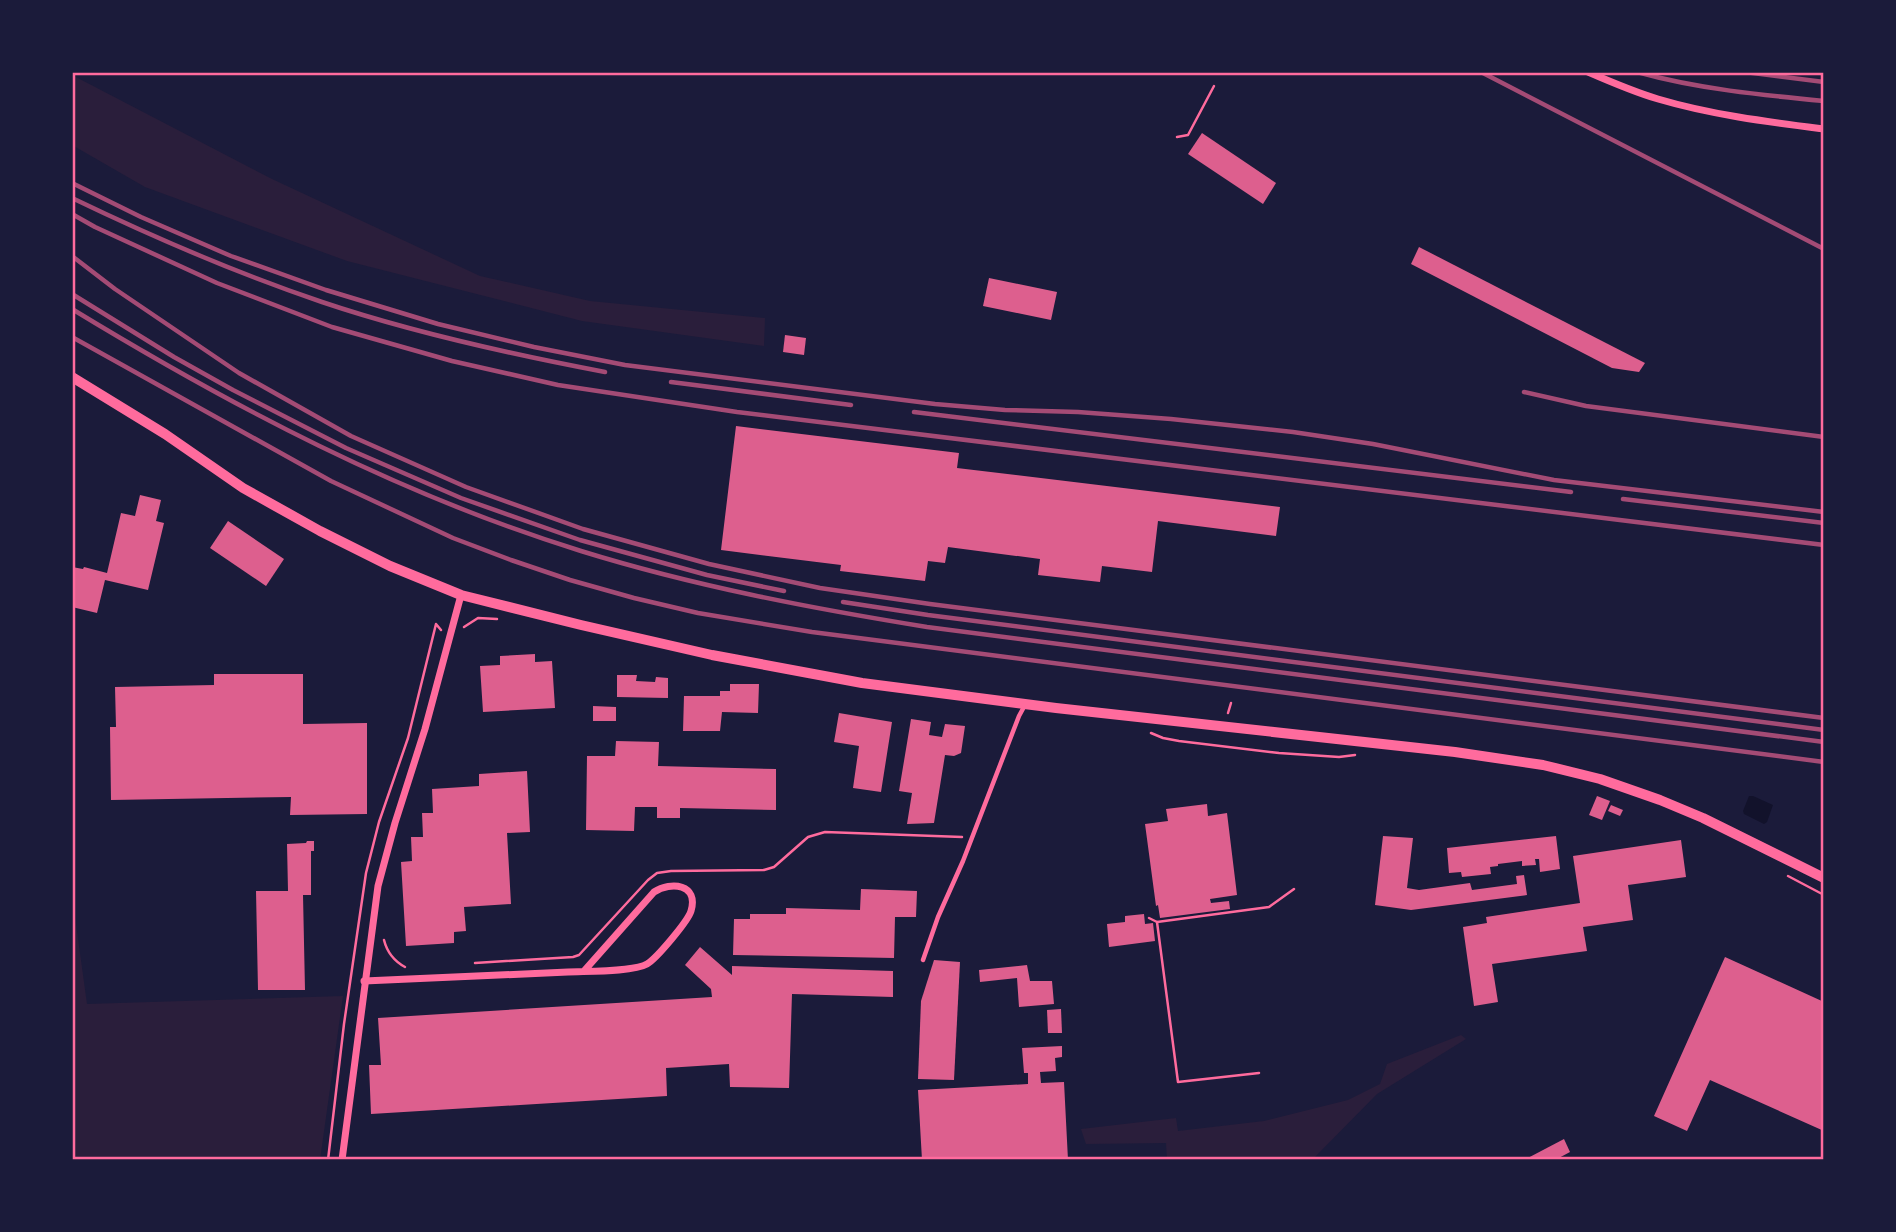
<svg xmlns="http://www.w3.org/2000/svg" width="1896" height="1232" viewBox="0 0 1896 1232" font-family="'Libre Baskerville',serif">
<style>
.green{fill:#2a1e3b}
.water{fill:#12122b}
.building{fill:#dd5f8e}
.lines{fill:none;stroke-linecap:round;stroke-linejoin:round}
.path{stroke:#ff6b9d;stroke-width:2.5}
.service{stroke:#ff6b9d;stroke-width:4.5}
.minor{stroke:#ff6b9d;stroke-width:7}
.tertiary{stroke:#ff6b9d;stroke-width:10}
.rail{stroke:#a44b75;stroke-width:4.5}
.neatline{fill:none;stroke:#ff6b9d;stroke-width:2.5}
</style>
<rect width="100%" height="100%" fill="#1b1b3a"/>
<g class="green">
<path d="M72,75L272,179L480,276L590,301L765,318L764,346L582,321L347,261L145,187L72,145Z"/>
<path d="M72,895L87,1004L343,996L320,1160H72Z"/>
<path d="M1461,1035L1466,1039L1377,1094L1312,1160H1241L1231,1158L1229,1160H1167L1166,1143L1086,1144L1081,1129L1176,1118L1178,1131L1264,1121L1348,1100L1380,1084L1387,1064Z"/>
</g>
<path class="water" d="M1749,796H1753L1773,805L1767,822L1764,824L1744,814L1743,811Z"/>
<g class="building">
<path d="M1202,133L1276,183L1263,204L1188,154Z"/>
<path d="M1419,247L1645,363L1639,372L1612,368L1411,264Z"/>
<path d="M989,278L1057,292L1051,320L983,306Z"/>
<path d="M785,335L806,338L804,355L783,352Z"/>
<path d="M736,426L959,453L957,468L1280,507L1276,536L1158,521L1152,572L1102,566L1100,582L1038,575L1040,559L948,547L945,563L928,561L925,581L840,571L841,565L721,550Z"/>
<path d="M140,495L161,500L156,521L164,523L148,590L105,580L97,613L72,607V589L75,578L72,577V567L83,569L84,567L107,573L121,513L135,516Z"/>
<path d="M228,521L284,559L266,586L210,548Z"/>
<path d="M535,654V662L552,661L555,708L483,712L480,666L500,665V656Z"/>
<path d="M214,674H303V724L367,723V814L290,815L291,797L111,800L110,727H116L115,687L214,685Z"/>
<path d="M617,675H637L636,681L655,682L656,677L668,678V698L617,697Z"/>
<path d="M730,684H759L758,713L722,712L720,731H683L684,696H720V691H730Z"/>
<path d="M593,706L616,707V721H593Z"/>
<path d="M839,713L892,722L881,792L853,788L859,746L834,742Z"/>
<path d="M911,719L931,722L929,735L942,737L945,724L965,726L961,753L954,756L945,755L934,823L907,824L912,793L899,791Z"/>
<path d="M616,741L659,742L658,766L776,769V810L680,808V818H657V807H635L634,831L586,830L587,756H615Z"/>
<path d="M527,771L530,832L507,833L511,904L464,907L466,931L454,932V943L406,946L401,862L412,861L411,837H423L422,813H433L432,789L479,786V774Z"/>
<path d="M1597,796L1610,801L1602,820L1589,815Z"/>
<path d="M1207,804L1208,816L1227,813L1237,895L1210,899L1211,903L1229,901L1230,909L1160,918L1158,905L1156,906L1145,824L1168,821L1166,809Z"/>
<path d="M1611,805L1623,810L1620,816L1608,811Z"/>
<path d="M1383,836L1413,838L1407,888L1419,890L1470,883L1472,890L1517,884L1516,876L1524,875L1527,895L1411,910L1375,905Z"/>
<path d="M1556,836L1560,869L1540,872L1539,859H1535L1536,865L1522,866V861L1498,864V866L1490,867L1491,874L1462,877L1461,872L1449,873L1447,848Z"/>
<path d="M1681,840L1686,877L1628,885L1633,920L1583,927L1587,951L1492,964L1498,1002L1474,1006L1463,927L1487,923L1486,917L1580,903L1573,856Z"/>
<path d="M307,841H314V851H311V895H303L305,990H258L256,891H288L287,844L306,843Z"/>
<path d="M861,889L917,891L916,917H895L894,958L733,955L734,919H750V914H786V908L860,910Z"/>
<path d="M1144,914L1145,924L1153,923L1155,941L1109,947L1107,924L1125,922V916Z"/>
<path d="M700,947L732,975V966L893,971V997L792,994L789,1088L730,1087L729,1064L666,1068L667,1096L371,1114L369,1065H381L378,1018L712,997L711,989L685,965Z"/>
<path d="M1725,957L1824,1002V1131L1710,1080L1687,1131L1654,1116Z"/>
<path d="M934,960L960,962L954,1080L918,1079L921,1001Z"/>
<path d="M1027,965L1030,981H1052L1054,1004L1019,1007L1017,978L980,982L979,970Z"/>
<path d="M1061,1009L1062,1033H1048L1047,1010Z"/>
<path d="M1062,1046V1057L1055,1058L1056,1071L1040,1072L1041,1083L1064,1082L1068,1160H922L918,1090L1028,1084V1073H1024L1022,1048Z"/>
<path d="M1564,1139L1570,1152L1555,1160H1524Z"/>
</g>
<g class="lines">
<g class="path">
<path d="M1177,137L1188,135L1214,86"/>
<path d="M464,627L478,618L497,619"/>
<path d="M1228,713L1231,703"/>
<path d="M1151,733L1163,738L1179,741L1279,753L1339,757L1355,755"/>
<path d="M1788,876L1824,895"/>
<path d="M1149,918L1157,922L1269,907L1294,889"/>
<path d="M1157,922L1178,1082L1259,1073"/>
<path d="M384,940C387,952 394,961 405,967"/>
<path d="M475,963L573,957L579,955L648,880L657,873L671,871L764,870L774,867L808,837L825,832L962,837"/>
<path d="M328,1160L344,1024L366,873L379,822L408,738L436,624L441,630"/>
</g>
<path class="service" d="M923,960L938,917L963,861L1019,716L1025,705"/>
<g class="minor">
<path d="M1588,72C1611,82 1634,92 1658,99C1712,115 1769,122 1824,129"/>
<path d="M364,981C432,978 500,975 568,972C586,971 633,972 647,964C657,958 688,921 691,911C699,884 671,881 654,892L584,971"/>
<path d="M342,1160L378,886L395,823L425,729L461,595"/>
</g>
<path class="tertiary" d="M72,377L165,434L243,488L320,531L390,566L461,595L581,625L712,655L862,683L1056,708L1455,752L1543,765L1600,779L1660,800L1703,818L1824,878"/>
<g class="rail">
<path d="M1481,72L1824,249"/>
<path d="M1637,72C1698,89 1761,95 1824,101"/>
<path d="M1745,72L1824,82"/>
<path d="M72,183L141,217L231,256L326,290L438,324L534,347L625,365L935,404L1005,410L1078,412L1171,419L1293,432L1373,444L1554,480L1824,512"/>
<path d="M72,198C153,237 236,273 322,302C414,333 510,354 605,372"/>
<path d="M72,214L95,227L217,283L332,327L452,361L558,385L737,412L1824,545"/>
<path d="M72,256L115,289L239,373L351,436L466,487L583,529L709,564L820,588L930,604L1824,718"/>
<path d="M72,294L174,357L233,390L346,448L461,498L580,540L707,575L784,591"/>
<path d="M72,309C233,407 400,495 581,551C694,586 810,608 927,627L1824,742"/>
<path d="M72,337L331,481L453,538L511,560L570,580L634,598L698,613L812,632L1824,762"/>
<path d="M671,382L851,405"/>
<path d="M1524,392L1586,406L1824,437"/>
<path d="M914,412L1571,492"/>
<path d="M1623,499L1824,523"/>
<path d="M843,602L928,615L1824,730"/>
</g>
</g>
<rect width="1896" height="1232" fill="none" stroke="#1b1b3a" stroke-width="147"/>
<rect x="74" y="74" width="1748" height="1084" class="neatline"/>
</svg>
